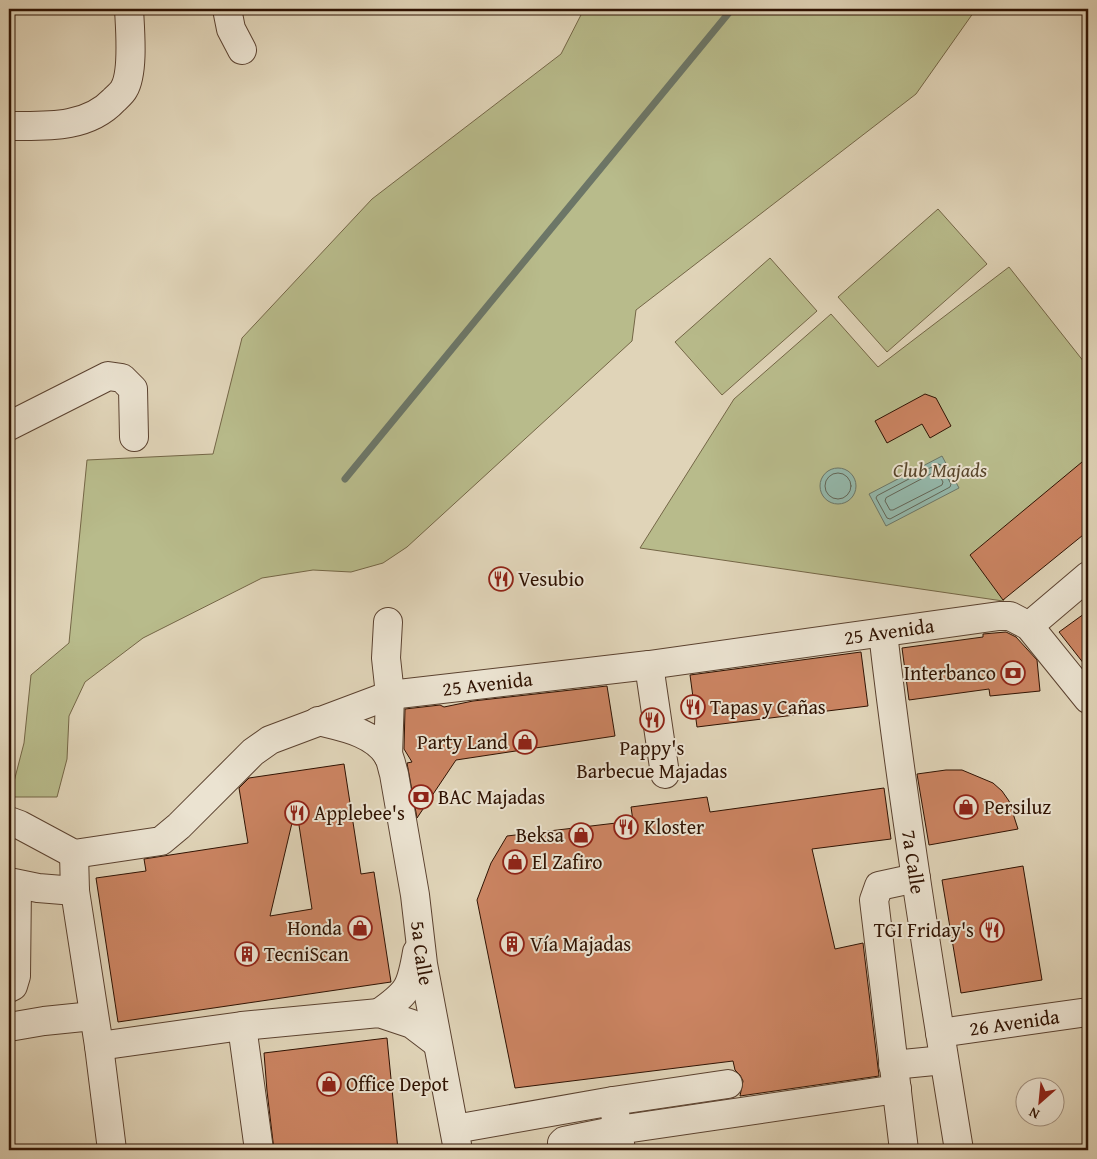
<svg xmlns="http://www.w3.org/2000/svg" width="1097" height="1159" viewBox="0 0 1097 1159" font-family="'Gentium Book Plus',serif">
<style>
.green{fill:#b8bb8b;stroke:#746646}
.water{fill:#94b8ab;stroke:#6c7667}
.lines{fill:none;stroke-linecap:round;stroke-linejoin:round}
.shore{stroke:#626556;stroke-width:1}
.stream{stroke:#6c7667;stroke-width:7}
.building{fill:#cb8462;stroke:#2f1202;fill-rule:evenodd}
.minor-casing{stroke:#5b4230;stroke-width:30}
.minor{stroke:#ebe3d1;stroke-width:28}
.labels{text-anchor:middle;stroke-width:4;stroke-linejoin:round;paint-order:stroke}
.park-label{font-size:20px;font-style:italic;fill:#58452b;stroke:#ebe3d1}
.poi-label{font-size:20px;fill:#2f1202;stroke:#ebe3d1;text-anchor:start}
.street-label{font-size:20px;fill:#2f1202;stroke:#ebe3d1}
</style>
<rect width="100%" height="100%" fill="#e0d4b8"/>
<filter id="stains"><feTurbulence type="fractalNoise" baseFrequency=".004" numOctaves="4"/><feColorMatrix values="0 0 0 0 .2 0 0 0 0 .09 0 0 0 0 .02 0 0 0 .5 -.17"/></filter>
<radialGradient id="worn" r=".72"><stop offset=".6" stop-color="#630" stop-opacity="0"/><stop offset="1" stop-color="#630" stop-opacity=".3"/></radialGradient>
<g class="green">
<path d="M584,9H976L916,94L636,310L632,341L407,547L383,563L351,572L313,570L262,578L143,638L85,682L69,716L67,759L57,797H10L24,743L31,675L69,643L87,460L213,454L242,338L372,199L561,54Z"/>
<path d="M938,209L987,264L887,352L838,297Z"/>
<path d="M770,258L817,311L722,395L675,342Z"/>
<path d="M1009,267L1088,367V456L1003,601L640,548L734,399L831,314L878,367Z"/>
</g>
<g class="water">
<path d="M942,456L959,488L886,526L869,494Z"/>
<circle cx="838" cy="486" r="18"/>
</g>
<g class="lines">
<g class="shore">
<path d="M938,464L941,465L951,484L950,487L890,519L887,518L876,498L877,496Z"/>
<path d="M935,472L938,473L943,482L942,485L893,510H890L885,501L886,498Z"/>
<circle cx="838" cy="486" r="13"/>
</g>
<path class="stream" d="M345,479L732,9"/>
</g>
<g class="building">
<path d="M925,394L936,398L951,426L930,438L922,424L887,443L875,421Z"/>
<path d="M1088,457V531L1003,600L970,555Z"/>
<path d="M1088,611V669L1059,632Z"/>
<path d="M1006,632L1016,637L1037,660L1040,691L990,696L989,689L909,700L902,648L983,637V634Z"/>
<path d="M861,652L868,706L697,727L690,675Z"/>
<path d="M607,686L615,736L456,760L417,818L407,763L412,762L404,749L405,709L440,705L444,707L473,701Z"/>
<path d="M344,764L361,874L374,872L391,982L118,1022L96,878L146,871L144,859L248,843L239,788L249,778ZM296,806L312,909L270,916Z"/>
<path d="M946,770H962L993,783L1002,791L1009,801L1018,829L929,845L917,774Z"/>
<path d="M884,788L891,839L812,849L835,949L863,943L879,1076L740,1096L743,1081L740,1075L735,1070L733,1061L515,1088L477,900L491,863L507,836L633,821L631,807L707,797L710,812Z"/>
<path d="M1023,866L1042,980L961,993L942,880Z"/>
<path d="M387,1038L398,1150H274L267,1091L264,1053Z"/>
</g>
<g class="lines">
<g class="minor-casing">
<g id="minor">
<path d="M227,9L231,29L242,50"/>
<path d="M9,126C45,126 87,129 114,100C117,97 122,93 124,89C134,72 130,29 129,9"/>
<path d="M9,426L108,376L122,378L133,389L134,437"/>
<path d="M388,622L386,658L390,695L388,756"/>
<path d="M1029,626L1088,576"/>
<path id="s1" d="M883,633C903,806 931,978 959,1150"/>
<path d="M649,665L665,774"/>
<path id="s2" d="M318,721C342,727 373,732 388,755C391,760 392,768 394,774L415,895L423,964L458,1150"/>
<path id="s3" d="M9,821L20,825L74,854L161,841L179,826L253,752L270,740L390,695L649,665L999,616H1010L1029,626L1088,699"/>
<path d="M74,854L75,891L99,1046L112,1150"/>
<path d="M9,882L38,888L75,891"/>
<path d="M9,988L13,986L16,976L17,885"/>
<path d="M379,1013C409,992 411,987 417,952"/>
<path d="M242,1026L259,1150"/>
<path d="M9,1027L44,1021L93,1016"/>
<path id="s4" d="M940,1033L1088,1012"/>
<path d="M99,1046L242,1026L379,1013L412,1024L437,1043"/>
<path d="M893,1065L944,1060"/>
<path d="M613,1101L728,1084"/>
<path d="M455,1129L613,1101L621,1150"/>
<path d="M563,1150L562,1143L564,1141L618,1130L897,1089"/>
<path d="M904,1150L874,900L879,886L916,878"/>
</g>
</g>
<use href="#minor" class="minor"/>
</g>
<defs>
<g id="restaurant-ring" transform="scale(1.25)"><circle r="9.5" fill="#ebe3d1" stroke="#8f2418" stroke-width="1.5"/><path d="M-5-6h1v4h1v-4h1v4h1v-4h1v5L-1.5 .5V6h-2V.5L-5-1ZM5-6V6H3V1.5H1.5Q1.5-4 5-6Z" fill="#8f2418"/></g>
<g id="bank-ring" transform="scale(1.25)"><circle r="9.5" fill="#ebe3d1" stroke="#8f2418" stroke-width="1.5"/><path d="M-6-4H6V4H-6ZM0-2.3a2.3 2.3 0 1 0 0 4.6a2.3 2.3 0 1 0 0-4.6Z" fill="#8f2418"/></g>
<g id="shop-ring" transform="scale(1.25)"><circle r="9.5" fill="#ebe3d1" stroke="#8f2418" stroke-width="1.5"/><path d="M-5-2.5h2.3a2.7 3.5 0 0 1 5.4 0H5L5.5 6h-11ZM-1.5-2.5h3a1.5 2.3 0 0 0-3 0Z" fill="#8f2418"/></g>
<g id="building-ring" transform="scale(1.25)"><circle r="9.5" fill="#ebe3d1" stroke="#8f2418" stroke-width="1.5"/><path d="M-4-6H4V6H1V3H-1V6H-4ZM-2.5-4.3h1.7v1.8h-1.7ZM.8-4.3h1.7v1.8H.8ZM-2.5-1h1.7V.8h-1.7ZM.8-1h1.7V.8H.8Z" fill="#8f2418"/></g>
</defs>
<g fill-rule="evenodd">
<use href="#restaurant-ring" x="501" y="579"/>
<use href="#bank-ring" x="1013" y="673"/>
<use href="#restaurant-ring" x="693" y="707"/>
<use href="#restaurant-ring" x="652" y="720"/>
<use href="#shop-ring" x="525" y="742"/>
<use href="#bank-ring" x="421" y="797"/>
<use href="#shop-ring" x="966" y="807"/>
<use href="#restaurant-ring" x="297" y="813"/>
<use href="#restaurant-ring" x="626" y="827"/>
<use href="#shop-ring" x="581" y="835"/>
<use href="#shop-ring" x="515" y="862"/>
<use href="#shop-ring" x="360" y="928"/>
<use href="#restaurant-ring" x="992" y="930"/>
<use href="#building-ring" x="512" y="944"/>
<use href="#building-ring" x="247" y="954"/>
<use href="#shop-ring" x="329" y="1084"/>
</g>
<g class="labels">
<g class="park-label">
<text x="940" y="477">Club Majads</text>
</g>
<g class="poi-label">
<text x="518" y="586">Vesubio</text>
<text x="996" y="680" text-anchor="end">Interbanco</text>
<text x="710" y="714">Tapas y Cañas</text>
<text x="508" y="749" text-anchor="end">Party Land</text>
<text x="652" y="755" text-anchor="middle">Pappy's<tspan x="652" dy="23">Barbecue Majadas</tspan></text>
<text x="438" y="804">BAC Majadas</text>
<text x="984" y="814">Persiluz</text>
<text x="314" y="820">Applebee's</text>
<text x="644" y="834">Kloster</text>
<text x="564" y="842" text-anchor="end">Beksa</text>
<text x="532" y="869">El Zafiro</text>
<text x="342" y="935" text-anchor="end">Honda</text>
<text x="974" y="937" text-anchor="end">TGI Friday's</text>
<text x="530" y="951">Vía Majadas</text>
<text x="264" y="961">TecniScan</text>
<text x="346" y="1091">Office Depot</text>
</g>
<g class="street-label">
<text dy="7" stroke="none"><textPath href="#s3" startOffset="941">25 Avenida</textPath></text>
<text dy="7" stroke="none"><textPath href="#s3" startOffset="536">25 Avenida</textPath></text>
<text dy="7" stroke="none"><textPath href="#s1" startOffset="231">7a Calle</textPath></text>
<text dy="7" stroke="none"><textPath href="#s2" startOffset="281">5a Calle</textPath></text>
<text dy="7" stroke="none"><textPath href="#s4" startOffset="75">26 Avenida</textPath></text>
</g>
</g>
<rect width="1097" height="1159" fill="none" stroke="#e0d4b8" stroke-width="30"/>
<rect x="10" y="10" width="1077" height="1139" fill="none" stroke="#2f1202" stroke-width="2.5"/>
<rect x="15" y="15" width="1067" height="1129" fill="none" stroke="#2f1202"/>
<g transform="translate(1040 1102) rotate(207)"><circle r="24" fill="#ebe3d1" stroke="#a08f7e"/>
<path d="M0-4L9 19L0 12L-9 19Z" fill="#8f2418"/>
<text y="-8" font-size="14" font-weight="bold" text-anchor="middle" fill="#2f1202">N</text>
</g>
<rect width="100%" height="100%" filter="url(#stains)"/>
<rect width="100%" height="100%" fill="url(#worn)"/>
</svg>
